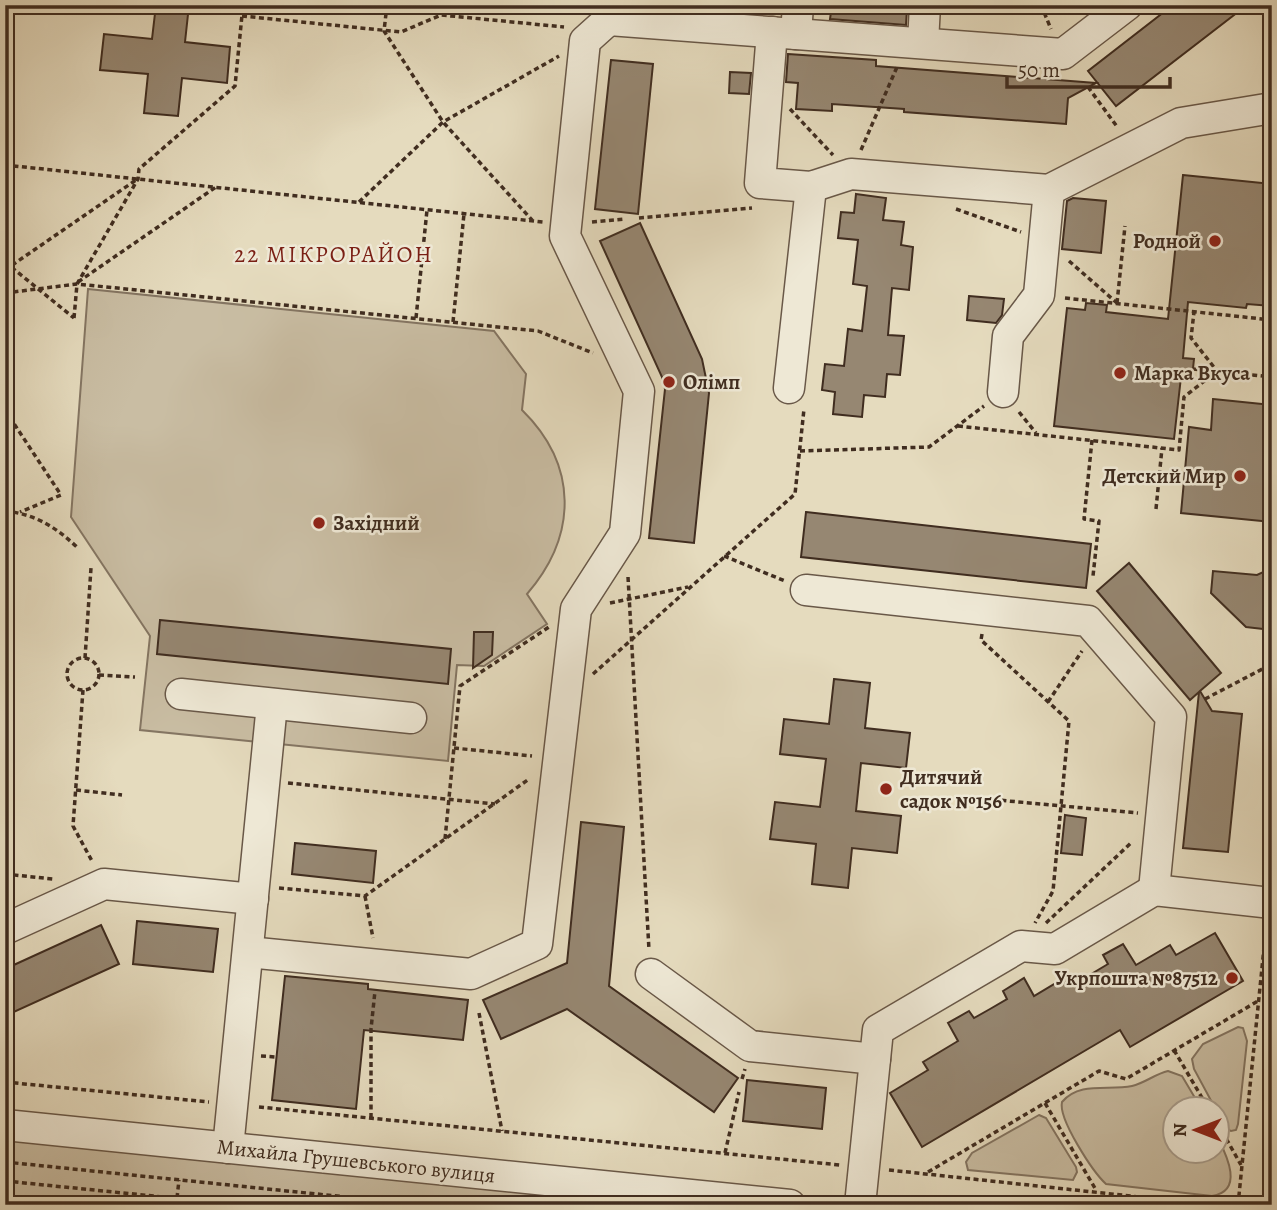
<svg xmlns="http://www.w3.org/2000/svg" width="1277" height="1210" viewBox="0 0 1277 1210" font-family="Alegreya,serif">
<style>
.green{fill:#c9bda3;stroke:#847562;stroke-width:2}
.building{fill:#968772;stroke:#402d20;stroke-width:2}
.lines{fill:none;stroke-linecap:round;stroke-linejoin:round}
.minor-casing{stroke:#695848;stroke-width:33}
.path{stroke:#402d20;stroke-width:3.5;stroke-dasharray:5 3.5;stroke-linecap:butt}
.minor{stroke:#eee8d5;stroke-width:30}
.poi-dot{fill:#8f2418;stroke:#eee8d5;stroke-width:2.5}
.labels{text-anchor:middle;stroke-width:5;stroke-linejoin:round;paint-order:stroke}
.poi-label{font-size:21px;font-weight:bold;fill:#402d20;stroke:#eee8d5;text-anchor:start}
.street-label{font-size:21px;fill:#402d20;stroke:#eee8d5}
.neighbourhood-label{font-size:23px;letter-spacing:2px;fill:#7a1f14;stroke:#eee8d5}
</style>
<rect width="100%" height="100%" fill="#e5dbbe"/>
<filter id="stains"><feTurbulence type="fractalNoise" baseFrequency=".00286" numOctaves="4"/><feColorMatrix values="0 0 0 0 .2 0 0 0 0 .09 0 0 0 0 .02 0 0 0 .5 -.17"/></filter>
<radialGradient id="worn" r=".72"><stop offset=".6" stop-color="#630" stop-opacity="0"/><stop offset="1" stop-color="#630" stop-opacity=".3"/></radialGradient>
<g class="green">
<path d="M88,289L494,331L526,374L522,410C578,465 578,535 527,594L547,624L484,666L457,665L448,761L140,730L150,636L71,517Z"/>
<path d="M1238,1027L1243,1028L1247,1041L1238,1124L1236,1130L1231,1131L1226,1128L1218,1108H1215L1194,1069L1192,1059L1203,1044Z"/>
<path d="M1168,1071L1182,1076L1201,1108H1176V1150H1218V1138C1227,1156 1244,1191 1212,1196L1106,1184C1093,1172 1058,1119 1062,1102C1080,1081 1108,1091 1132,1086C1145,1083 1155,1074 1168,1071Z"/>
<path d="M1039,1115L1046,1118L1076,1167L1077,1172L1073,1180L968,1170L966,1162L972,1153Z"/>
<path d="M5,1136L688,1205H5Z"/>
</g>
<g class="building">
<path d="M156,5H189L185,42L230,47L227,83L182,78L178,116L144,113L148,74L100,70L104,34L152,39Z"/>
<path d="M832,5L907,8L906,25L830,19Z"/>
<path d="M1173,5H1247L1116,106L1088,71Z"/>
<path d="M788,54L876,60V66L1096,83L1068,98L1066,124L904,112V109L832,104V111L796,109L798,83L786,82Z"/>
<path d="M611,60L653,64L638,214L595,209Z"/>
<path d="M730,72L751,73L749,94L729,93Z"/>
<path d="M1183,175L1272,184V306L1247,304L1246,308L1188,302L1183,358L1194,359L1192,378L1181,377L1174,439L1054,426L1067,308L1085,310L1086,303L1107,305L1106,312L1168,319Z"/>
<path d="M856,194L886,198L883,220L904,222L901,245L913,247L909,290L892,288L888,335L904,336L900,375L887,374L885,397L864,395L862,417L833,414L835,392L822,390L825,364L844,366L848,329L862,331L867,286L853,284L858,240L838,238L841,212L854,213Z"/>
<path d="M1073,198L1106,201L1101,253L1062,249L1067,201Z"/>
<path d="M640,223L702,359L709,393L694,543L649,538L665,389L662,377L600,241Z"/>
<path d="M969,296L1004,299L1002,315L996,323L967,320Z"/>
<path d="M1213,399L1272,405V522L1181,513L1189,427L1211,430Z"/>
<path d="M806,512L1091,544L1086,588L801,557Z"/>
<path d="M1129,563L1221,673L1200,691L1212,711L1242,714L1228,852L1183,848L1199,692L1190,700L1097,591Z"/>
<path d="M1272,568V630L1246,627L1211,593L1213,571L1257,575Z"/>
<path d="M160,620L451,649L448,684L157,654Z"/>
<path d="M474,632H493L492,655L473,668Z"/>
<path d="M834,679L870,683L865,728L910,733L906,768L861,763L856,811L901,816L897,853L852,848L848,888L812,884L816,844L770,839L775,802L820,807L826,759L780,754L784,719L829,724Z"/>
<path d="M1065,815L1086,818L1082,855L1061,853Z"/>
<path d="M581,822L624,827L609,986L738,1078L714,1112L567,1009L501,1039L483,1000L567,963Z"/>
<path d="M295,843L376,851L373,883L292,874Z"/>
<path d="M137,921L218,929L213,972L133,964Z"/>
<path d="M101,925L119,964L5,1016V969Z"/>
<path d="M1215,933L1243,981L1130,1047L1120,1030L922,1147L890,1093L928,1070L923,1062L958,1041L948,1023L969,1011L974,1018L990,1009L1007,999L1003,991L1024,978L1034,996L1066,977L1071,986L1108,964L1103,955L1123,944L1136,965L1170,945L1176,955Z"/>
<path d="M285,976L368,984V989L468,1000L463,1040L364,1030L356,1109L272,1100Z"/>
<path d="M747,1080L826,1088L822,1129L743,1121Z"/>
</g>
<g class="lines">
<g class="minor-casing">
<g id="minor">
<path d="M609,20L1063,54L1127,5"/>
<path d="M772,32L760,183L811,187L851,174L1049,190L1181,123L1272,108"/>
<path d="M796,34L798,5"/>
<path d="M923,43L925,5"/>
<path d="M789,388L811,187"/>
<path d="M1003,392L1008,336L1039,295L1049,190"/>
<path d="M806,590L1088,621L1171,717L1154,890"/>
<path d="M181,694L411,718"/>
<path d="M5,929L104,884L253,899"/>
<path d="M248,952L471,974L537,944L576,609L625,533L639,391L565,236L585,41L625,5"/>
<path d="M651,974L750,1046L875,1059"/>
<path d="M5,1125L790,1205"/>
<path d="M228,1148L272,704"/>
<path d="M860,1205L878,1030L1021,946L1055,949L1154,890L1272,903"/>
</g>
</g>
<g class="path">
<path d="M387,5L384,31L443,122L532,220"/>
<path d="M1041,5L1051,29"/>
<path d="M242,16L401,32L441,15L564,27"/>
<path d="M1088,87L1118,128"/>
<path d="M790,109L833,155"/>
<path d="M861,150L897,67"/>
<path d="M5,165L543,222"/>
<path d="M359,202L443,122L559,56"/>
<path d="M956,209L1021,232"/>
<path d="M639,218L752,208"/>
<path d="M592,222L625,219"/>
<path d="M1069,261L1117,303"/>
<path d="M5,262L74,318"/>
<path d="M5,270L136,180"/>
<path d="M78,282L216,187"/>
<path d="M5,293L77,284L538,331L593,353"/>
<path d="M1065,298L1272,320"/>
<path d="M1117,303L1125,226"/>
<path d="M74,318L77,284L138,179L139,169L235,86L243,5"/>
<path d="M416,318L427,210"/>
<path d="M453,322L464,214"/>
<path d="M1193,369L1272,377"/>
<path d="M1264,404L1266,376"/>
<path d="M5,410L61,495L20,512"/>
<path d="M1019,412L1036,433"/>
<path d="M958,426L1179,450L1184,397L1217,371L1191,338L1194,312"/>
<path d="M1092,440L1084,519L1099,521L1093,576"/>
<path d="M800,451L929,447L984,406"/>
<path d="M1156,509L1162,448"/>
<path d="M5,511C36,514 57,528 79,549"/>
<path d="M724,556L785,581"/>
<path d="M628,577L649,950"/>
<path d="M610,603L688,587"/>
<path d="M982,634L981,640L1069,721L1053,891L1035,923"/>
<path d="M85,658L91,568"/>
<circle cx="83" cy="674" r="16"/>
<path d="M593,674L795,494L804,409"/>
<path d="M99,675L135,677"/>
<path d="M83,690L73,826L92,861"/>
<path d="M1205,699L1272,664"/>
<path d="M1048,702L1082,651"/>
<path d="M454,748L532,756"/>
<path d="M288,783L495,804"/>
<path d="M76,790L122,795"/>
<path d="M976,798L1138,813"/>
<path d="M445,839L460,686L549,627"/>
<path d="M5,874L53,879"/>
<path d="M279,888L365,896L529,779"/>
<path d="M365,896L373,938"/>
<path d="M1046,923L1132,842"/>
<path d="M479,1013L502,1131"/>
<path d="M1174,1050L1208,1108"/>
<path d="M261,1056L276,1057"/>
<path d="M742,1079L745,1069"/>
<path d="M5,1082L209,1102"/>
<path d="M1045,1103L1096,1190"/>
<path d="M259,1107L840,1165"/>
<path d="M371,1118V1029L375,991"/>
<path d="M1218,1124L1241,1165"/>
<path d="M725,1153L739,1092"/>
<path d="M5,1162L424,1205"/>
<path d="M889,1170L1214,1205"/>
<path d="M928,1172L1099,1071L1126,1079L1258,1001"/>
<path d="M5,1181L242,1205"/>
<path d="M177,1198L179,1180"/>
<path d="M1238,1205L1266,928"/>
</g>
<use href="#minor" class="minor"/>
</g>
<g class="poi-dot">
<circle cx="1215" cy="241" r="7"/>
<circle cx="1120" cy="373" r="7"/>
<circle cx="669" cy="382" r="7"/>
<circle cx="1240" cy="476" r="7"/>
<circle cx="319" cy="523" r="7"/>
<circle cx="886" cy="789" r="7"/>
<circle cx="1232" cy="978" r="7"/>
</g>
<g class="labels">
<g class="poi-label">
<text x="1201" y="248" text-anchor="end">Родной</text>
<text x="1134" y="380">Марка Вкуса</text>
<text x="683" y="389">Олімп</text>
<text x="1226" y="483" text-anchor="end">Детский Мир</text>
<text x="333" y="530">Західний</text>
<text x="900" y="784">Дитячий<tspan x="900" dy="24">садок №156</tspan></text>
<text x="1218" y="985" text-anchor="end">Укрпошта №87512</text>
</g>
<g class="street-label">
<text transform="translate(356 1161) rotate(6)" y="7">Михайла Грушевського вулиця</text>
</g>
<g class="neighbourhood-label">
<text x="334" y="262">22 МІКРОРАЙОН</text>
</g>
</g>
<rect width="1277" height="1210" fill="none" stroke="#e5dbbe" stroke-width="28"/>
<rect x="7" y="7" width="1263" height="1196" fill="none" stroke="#402d20" stroke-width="3.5"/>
<rect x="14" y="14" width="1249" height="1182" fill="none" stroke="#402d20" stroke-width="2"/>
<g transform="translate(1196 1130) rotate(270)"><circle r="33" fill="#eee8d5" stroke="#a89d8d" stroke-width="2"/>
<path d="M0-5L12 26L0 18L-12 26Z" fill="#8f2418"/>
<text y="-10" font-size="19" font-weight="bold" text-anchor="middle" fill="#402d20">N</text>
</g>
<path d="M1007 77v10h163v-10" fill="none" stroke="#402d20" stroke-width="3.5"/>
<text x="1018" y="77" font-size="21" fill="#402d20" stroke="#eee8d5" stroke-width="5" paint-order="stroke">50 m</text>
<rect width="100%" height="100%" filter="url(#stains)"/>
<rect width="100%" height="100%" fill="url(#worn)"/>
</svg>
